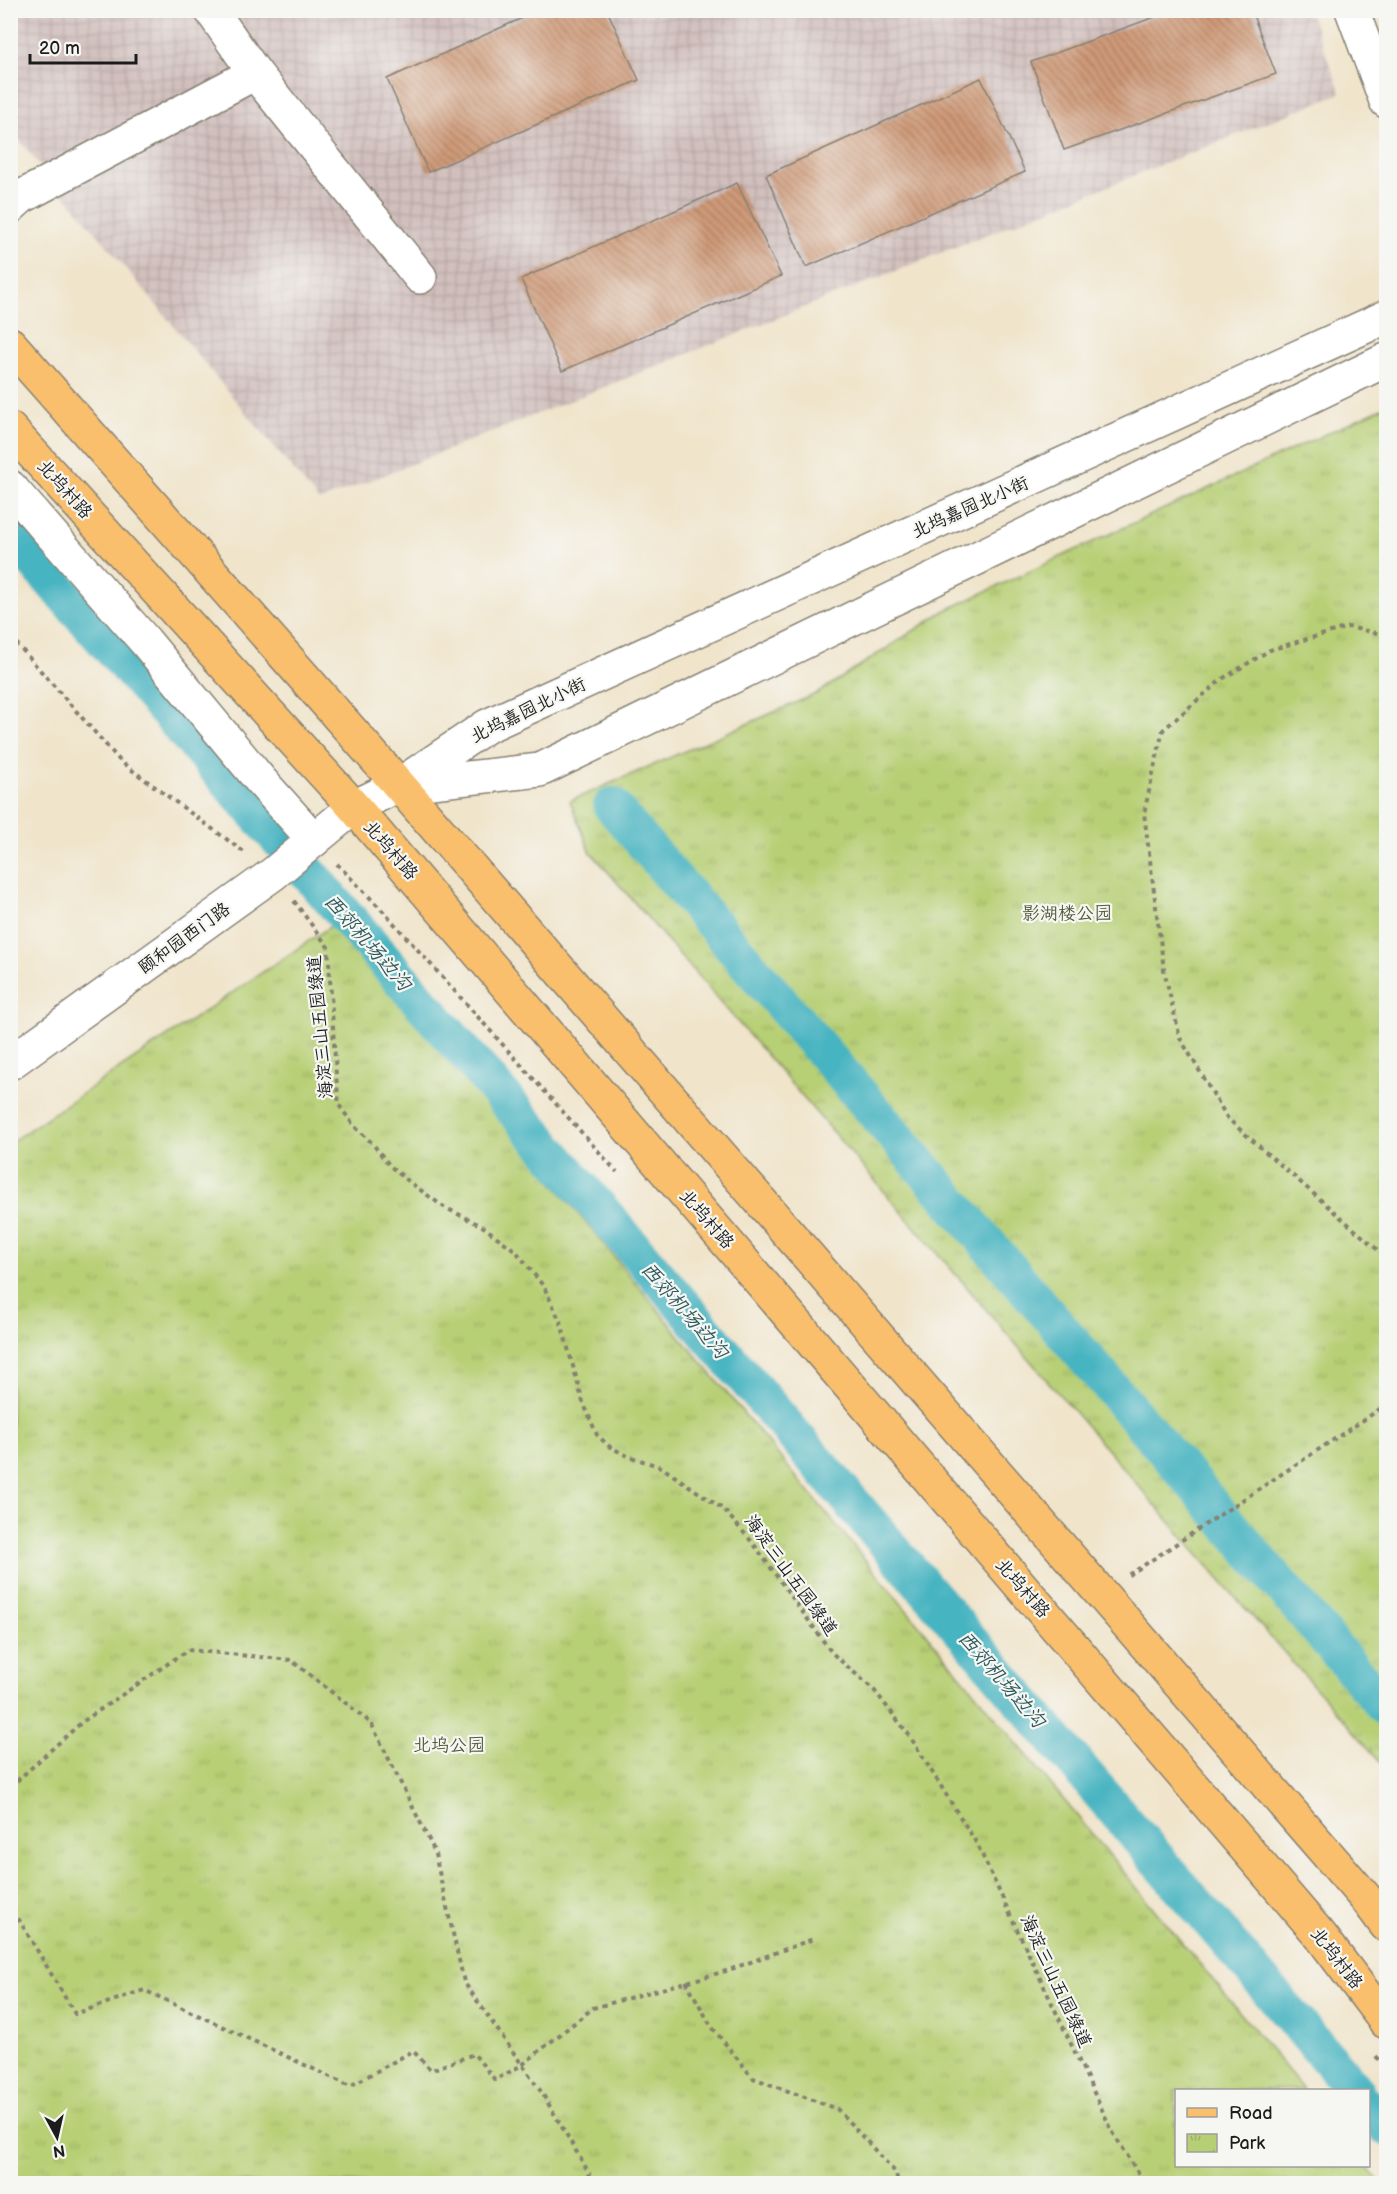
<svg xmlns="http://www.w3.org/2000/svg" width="1397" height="2194" viewBox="0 0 1397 2194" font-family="'Balsamiq Sans','LXGW WenKai TC',sans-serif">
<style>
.industrial{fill:url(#industrial-grid)}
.park{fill:url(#park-tufts);stroke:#6a7648;stroke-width:1.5}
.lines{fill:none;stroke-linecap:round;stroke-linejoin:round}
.canal{stroke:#46b4c1;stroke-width:38}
.building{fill:url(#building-back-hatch)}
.minor-casing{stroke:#868073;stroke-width:36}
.major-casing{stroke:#868073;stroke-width:36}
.path{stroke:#868073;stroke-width:4;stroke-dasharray:4.5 4.5;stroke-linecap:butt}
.minor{stroke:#fff;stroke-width:33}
.major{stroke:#f9bf6c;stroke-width:33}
.labels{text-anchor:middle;stroke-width:4.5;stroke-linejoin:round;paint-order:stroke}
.street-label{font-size:18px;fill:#1c1c1c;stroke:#f6f6f2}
.park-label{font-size:18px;fill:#525b3b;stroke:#f6f6f2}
.water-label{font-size:20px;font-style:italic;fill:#2d595e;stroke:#f6f6f2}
</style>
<defs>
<pattern id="industrial-grid" width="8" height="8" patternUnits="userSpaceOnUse" patternTransform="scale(1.5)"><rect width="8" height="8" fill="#d1bfbd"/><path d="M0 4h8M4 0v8" fill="none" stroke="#b3a4a2"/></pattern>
<pattern id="park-tufts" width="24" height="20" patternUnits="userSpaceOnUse" patternTransform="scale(1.5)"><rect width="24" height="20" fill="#b7cf74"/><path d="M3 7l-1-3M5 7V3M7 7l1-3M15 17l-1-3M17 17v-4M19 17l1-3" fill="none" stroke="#9db164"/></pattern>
<pattern id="building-back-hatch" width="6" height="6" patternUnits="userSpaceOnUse" patternTransform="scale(1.5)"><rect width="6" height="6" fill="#cf9a78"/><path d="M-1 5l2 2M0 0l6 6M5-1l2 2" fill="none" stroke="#a77d62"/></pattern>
</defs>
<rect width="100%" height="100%" fill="#f6f6f2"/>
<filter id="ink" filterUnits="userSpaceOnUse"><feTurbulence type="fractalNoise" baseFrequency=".0167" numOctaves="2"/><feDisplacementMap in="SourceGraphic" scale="12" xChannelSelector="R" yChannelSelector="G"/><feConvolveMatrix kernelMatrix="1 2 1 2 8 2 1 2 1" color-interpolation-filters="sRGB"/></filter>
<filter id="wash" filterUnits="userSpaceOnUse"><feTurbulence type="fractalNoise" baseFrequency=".008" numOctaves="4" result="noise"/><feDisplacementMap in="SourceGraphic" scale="24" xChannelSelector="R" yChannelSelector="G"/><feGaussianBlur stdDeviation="1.35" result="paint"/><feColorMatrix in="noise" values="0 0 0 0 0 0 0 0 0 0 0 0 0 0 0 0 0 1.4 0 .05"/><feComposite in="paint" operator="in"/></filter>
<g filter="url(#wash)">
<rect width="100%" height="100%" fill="#f0e4ca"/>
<path class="industrial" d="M10,11H1309L1341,93L319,501L11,130Z"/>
<g class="park">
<path d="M1386,406V1768L1192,1548L590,851L570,801L818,693L944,611Z"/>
<path d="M337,922L1304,2090H1176V2166H1366L1381,2183H11V1142Z"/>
</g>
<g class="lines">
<g class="canal">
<path d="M10,534C466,1047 909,1570 1355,2090"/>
<path d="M612,806L1386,1708"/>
<path d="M1368,2106L1386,2127"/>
</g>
</g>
<g id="blocks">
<g class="building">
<path d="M540,10H607L639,80L428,172L387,79Z"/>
<path d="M1174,10H1251L1276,74L1064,150L1031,62Z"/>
<path d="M981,78L1025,172L806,267L766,175Z"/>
<path d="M737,183L781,276L562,371L521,279Z"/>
</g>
</g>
</g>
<g filter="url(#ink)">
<use href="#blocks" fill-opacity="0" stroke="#868073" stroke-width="1.5"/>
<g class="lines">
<g class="minor-casing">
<g id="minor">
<path d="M211,10L255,73L420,277"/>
<path d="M1352,10L1386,101"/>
<path d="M10,207L21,197L255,73"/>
<path d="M10,487L145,641L261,781L314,840"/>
<path d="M404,785L540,770L1386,360"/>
<path d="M10,1063L273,874L354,807L399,785L487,726L1386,317"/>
</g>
</g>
<g class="major-casing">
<g id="major">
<path d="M10,344L399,785L1369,1902L1386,1925"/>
<path d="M10,429L354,807L1320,1935L1386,2022"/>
</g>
</g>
<g class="path">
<path d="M1386,635L1348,627L1270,650L1222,679L1163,730L1144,813L1164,970L1180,1038L1228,1119L1386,1257"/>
<path d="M10,636L121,762L244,852"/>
<path d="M337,864L382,910L617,1172"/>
<path d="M294,901L328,947L336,1075L339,1105L354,1126L372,1143L390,1166L412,1184L444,1207L482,1226L516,1251L544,1287L561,1323L583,1402L597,1435L610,1447L628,1456L661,1467L723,1509L753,1543L832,1653L874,1690L909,1735L977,1844L1112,2131L1145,2184"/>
<path d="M1129,1575L1386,1405"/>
<path d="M10,1787L82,1722L188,1650L291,1660L371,1723L434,1850L464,1982L542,2093L589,2173L591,2184"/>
<path d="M10,1922L18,1918L75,2014L144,1990L350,2086L413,2051L431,2070L474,2054L495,2080L522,2065L593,2008L726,1971L813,1939"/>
<path d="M686,1981L711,2026L753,2078L837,2109L896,2173L898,2184"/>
<path d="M1376,2056L1386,2068"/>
</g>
<use href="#minor" class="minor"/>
<use href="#major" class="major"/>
</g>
</g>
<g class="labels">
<g class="street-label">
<text transform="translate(65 489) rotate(48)" y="6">北坞村路</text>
<text transform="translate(970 507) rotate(-24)" y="6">北坞嘉园北小街</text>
<text transform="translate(528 710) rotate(-26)" y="6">北坞嘉园北小街</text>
<text transform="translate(391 850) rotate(49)" y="6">北坞村路</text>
<text transform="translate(184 938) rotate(-36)" y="6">颐和园西门路</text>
<text transform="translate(320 1027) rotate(-95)" y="6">海淀三山五园绿道</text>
<text transform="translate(707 1219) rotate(49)" y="6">北坞村路</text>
<text transform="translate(791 1575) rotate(54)" y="6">海淀三山五园绿道</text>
<text transform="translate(1023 1588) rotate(49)" y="6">北坞村路</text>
<text transform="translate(1337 1958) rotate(52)" y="6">北坞村路</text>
<text transform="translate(1056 1981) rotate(65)" y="6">海淀三山五园绿道</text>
</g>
<g class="park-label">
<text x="1067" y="919">影湖楼公园</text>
<text x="449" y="1751">北坞公园</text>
</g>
<g class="water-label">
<text transform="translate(368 942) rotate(49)" y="7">西郊机场边沟</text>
<text transform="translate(685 1310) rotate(49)" y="7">西郊机场边沟</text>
<text transform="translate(1002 1679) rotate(49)" y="7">西郊机场边沟</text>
</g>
</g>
<rect width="1397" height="2194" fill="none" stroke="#f6f6f2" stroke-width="36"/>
<rect x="1175" y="2089" width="195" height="78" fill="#f6f6f2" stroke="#9f9f9c" stroke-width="1.5"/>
<rect x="1187" y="2108" width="30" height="9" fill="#f9bf6c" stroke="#9f9f9c" stroke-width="1.5"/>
<text x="1229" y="2119" font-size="18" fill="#1c1c1c">Road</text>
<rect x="1187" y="2134" width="30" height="18" fill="url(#park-tufts)" stroke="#9f9f9c" stroke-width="1.5"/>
<text x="1229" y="2149" font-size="18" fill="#1c1c1c">Park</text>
<g transform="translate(57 2137) rotate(172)" stroke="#f6f6f2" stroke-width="4.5" paint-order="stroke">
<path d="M0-4.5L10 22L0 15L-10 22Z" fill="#1c1c1c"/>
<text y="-9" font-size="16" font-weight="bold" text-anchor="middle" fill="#1c1c1c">N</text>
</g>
<path d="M30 54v9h106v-9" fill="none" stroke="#1c1c1c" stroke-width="3"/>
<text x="39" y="54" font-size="18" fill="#1c1c1c" stroke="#f6f6f2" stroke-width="4.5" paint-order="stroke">20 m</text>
</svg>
